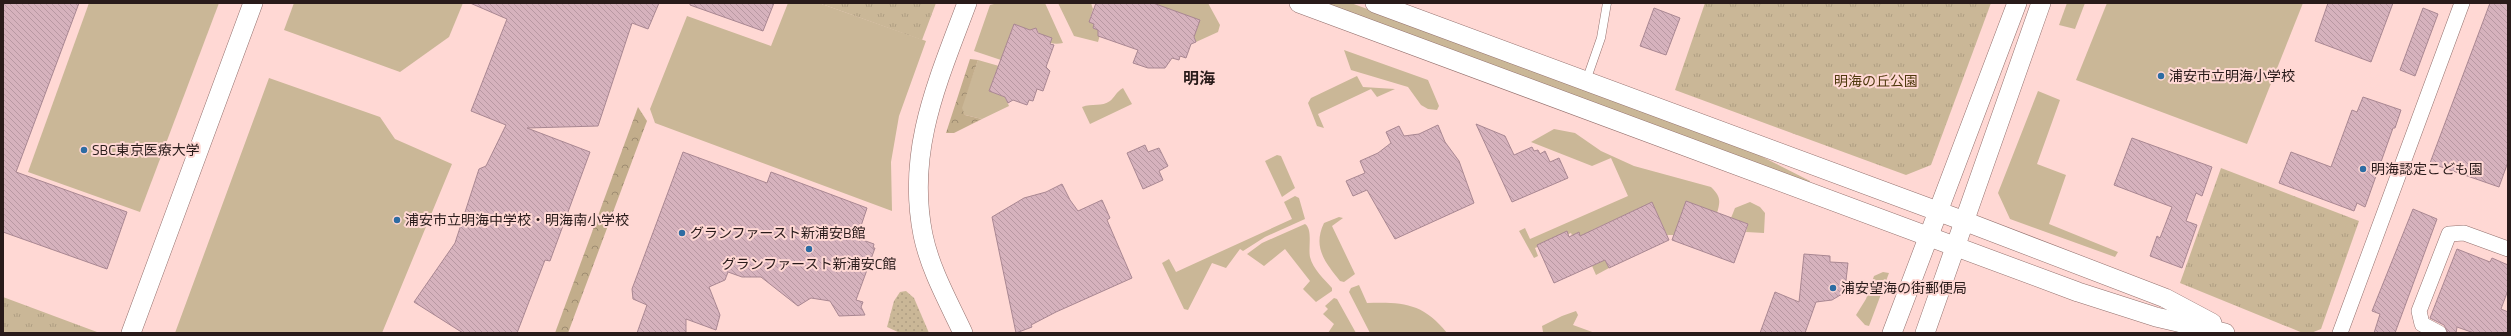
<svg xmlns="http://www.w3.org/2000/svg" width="2511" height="336" viewBox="0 0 2511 336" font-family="'Titillium Web','Noto Sans JP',sans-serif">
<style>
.grass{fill:#cab797}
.forest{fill:url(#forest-crowns)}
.park{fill:url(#park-tufts)}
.garden{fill:url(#garden-dots)}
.building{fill:url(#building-back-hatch);stroke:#a98792}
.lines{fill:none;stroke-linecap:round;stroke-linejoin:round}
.service-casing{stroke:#93706d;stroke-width:9}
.minor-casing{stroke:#93706d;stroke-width:16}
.tertiary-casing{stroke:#93706d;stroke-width:20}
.service{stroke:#fff;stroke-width:8}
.minor{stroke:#fff;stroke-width:15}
.tertiary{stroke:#fff;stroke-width:19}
.poi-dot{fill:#2d6ca3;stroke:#ffd8d4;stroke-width:1.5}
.labels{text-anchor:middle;stroke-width:4;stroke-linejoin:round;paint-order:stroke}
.poi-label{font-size:14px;fill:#291b1a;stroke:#ffd8d4;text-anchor:start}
.park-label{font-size:14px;fill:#4f390d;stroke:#ffd8d4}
.quarter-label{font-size:16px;font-weight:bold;fill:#291b1a;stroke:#ffd8d4}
</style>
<defs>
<pattern id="forest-crowns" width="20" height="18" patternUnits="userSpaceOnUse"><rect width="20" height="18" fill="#c2ad8b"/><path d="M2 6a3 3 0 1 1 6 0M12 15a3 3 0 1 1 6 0" fill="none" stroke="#9e8c71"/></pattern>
<pattern id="park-tufts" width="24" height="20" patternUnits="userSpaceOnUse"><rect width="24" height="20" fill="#cab797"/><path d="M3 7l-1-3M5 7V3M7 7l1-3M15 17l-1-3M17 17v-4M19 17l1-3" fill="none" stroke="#ae9d82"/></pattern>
<pattern id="garden-dots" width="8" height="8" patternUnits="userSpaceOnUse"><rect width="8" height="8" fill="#cab797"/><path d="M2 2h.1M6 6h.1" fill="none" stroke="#ae9d82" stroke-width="1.8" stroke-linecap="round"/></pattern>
<pattern id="building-back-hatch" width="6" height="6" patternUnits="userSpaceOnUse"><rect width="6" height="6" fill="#d6b2bd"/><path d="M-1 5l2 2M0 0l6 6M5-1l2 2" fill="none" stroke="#b898a2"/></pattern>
</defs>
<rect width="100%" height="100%" fill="#ffd8d4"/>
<g class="grass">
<path d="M89,3H219L140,212L28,172Z"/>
<path d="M294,3H463L449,37L400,72L284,30Z"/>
<path d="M788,3H819L926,41L899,116L891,162L892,211L655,123L650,109L687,16L771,46Z"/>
<path d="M998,3H1045L1063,43C1050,46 1042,40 1036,28L1001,60L974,51L990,5Z"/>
<path d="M1058,3H1091L1093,9L1089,22L1094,24L1093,28L1101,31L1098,42L1074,36Z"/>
<path d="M1153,3H1208L1220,25L1218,32L1196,42L1194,37Z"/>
<path d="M1321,3H1351L1751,151L1810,181L1809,184Z"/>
<path d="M2067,3H2085L2075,29L2059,25Z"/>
<path d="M2107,3H2303L2247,144L2076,80Z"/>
<path d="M1344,50L1428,80L1439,106L1437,110L1428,109L1421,105L1408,87L1351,70Z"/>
<path d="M978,60L999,66L989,91L1005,97L1009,106L982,119L965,115L961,108Z"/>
<path d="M1357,76L1363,87L1395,89L1377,97L1371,89L1318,114L1324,128L1317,126L1308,103L1311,98Z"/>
<path d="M269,78L380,117L395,139L452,164L382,333H175Z"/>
<path d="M1123,88L1132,104L1090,124L1082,107C1092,103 1102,107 1110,101C1115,97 1116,92 1123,88Z"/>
<path d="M2038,91L2060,100L2037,164L2066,175L2049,224L2118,252L2115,257L2010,219L1998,193Z"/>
<path d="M1554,129L1575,133L1601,151L1634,166L1711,187C1720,196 1721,200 1717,213L1686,202L1674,235H1667L1652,203L1592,230L1609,268L1596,275L1585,250L1579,252L1571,233L1535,248L1538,256L1534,258L1519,231L1525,228L1530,239L1628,196L1611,158L1592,166L1531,142Z"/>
<path d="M1277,155L1281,156L1295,188L1282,197L1265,161Z"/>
<path d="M1295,196L1299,198L1305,219L1265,237L1243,251L1240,249L1226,268L1212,263L1188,310L1184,309L1162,263L1169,259L1176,272L1292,219L1284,202Z"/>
<path d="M1750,202L1760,207L1765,213L1764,233L1746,232L1748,224L1731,218L1735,208Z"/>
<path d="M1339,217L1343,218L1332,226L1355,274L1344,282L1340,281C1326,263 1312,248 1324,223Z"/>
<path d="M1305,224C1313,229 1308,248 1310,257C1313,269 1324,279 1332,288V291L1316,302L1303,289L1310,281L1285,249L1264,266L1247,254L1262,243Z"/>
<path d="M1883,272L1889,273L1869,326L1865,325L1856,315L1866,299L1874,276Z"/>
<path d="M1359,285L1367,303C1403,302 1423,303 1447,333H1370L1349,292L1351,288Z"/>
<path d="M1334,298L1337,299L1356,333H1328L1334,324L1323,314L1328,309L1325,306Z"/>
<path d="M1576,311L1578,315L1573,325L1595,333L1543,332L1542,326L1562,316Z"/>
</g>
<g class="forest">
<path d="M970,59L978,60L962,108L965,115L982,119L954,133H946Z"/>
<path d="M638,107L647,121L568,333H555Z"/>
</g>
<g class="park">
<path d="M819,3H936L922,40Z"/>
<path d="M1705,3H1991L1931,165L1906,175L1675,90Z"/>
<path d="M2221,168L2359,221L2321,329L2311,333H2303L2180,283Z"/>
<path d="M3,297L97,332L96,333H3Z"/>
</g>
<path class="garden" d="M906,291L914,298L929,333H900L887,327L894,301L900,292Z"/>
<g class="building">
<path d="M3,3H79L16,172L127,212L107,269L3,232Z"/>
<path d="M470,3H659L648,29L632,23L598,126L527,128L590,152L550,261L545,260L517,333H463L414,302L455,243L479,169L486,166L506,125L471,111L507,19Z"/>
<path d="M690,3H774L763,31L690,5Z"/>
<path d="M1096,3H1153L1200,20L1194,37L1196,42L1191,44L1186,58L1180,56L1179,60L1172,58L1165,68H1148L1133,63L1138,50L1098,36V30L1093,28L1094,24L1089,22Z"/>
<path d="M2328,3H2393L2371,62L2315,41Z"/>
<path d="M2490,3H2508V162L2499,187L2430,163Z"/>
<path d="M1654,8L1680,18L1666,55L1640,46Z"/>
<path d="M2423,8L2438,14L2415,76L2400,70Z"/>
<path d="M1014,24L1030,30L1036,28L1038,33L1052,38L1050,44L1054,45L1046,67L1050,71L1043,91L1037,89L1033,101L1029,100L1027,105L1013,100L1008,103L1005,97L989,91Z"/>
<path d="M2363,97L2401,110L2395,128H2393L2365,207L2357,203L2354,211L2279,183L2291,152L2331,167L2352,110L2357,112Z"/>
<path d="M1476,124L1505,136L1514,155L1532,147L1534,151L1538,150L1540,154L1545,151L1550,162L1559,158L1568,178L1512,202Z"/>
<path d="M1438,125L1445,142L1459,161L1474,203L1395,239L1367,190L1353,196L1346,181L1365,173L1360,161L1378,153L1391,143L1386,132L1399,126L1404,136L1419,134Z"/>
<path d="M2132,138L2212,167L2202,196L2196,193L2186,221L2197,225L2182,268L2150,256L2157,236L2160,238L2172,207L2114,185Z"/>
<path d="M1145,145L1148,152L1159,148L1168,166L1159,171L1163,180L1143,189L1127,153Z"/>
<path d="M683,152L767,183L771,172L867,208L857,238L874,244L873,248H875L856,300L863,302L861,307L865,315L839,316L830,301L811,298L798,306L761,277H742L728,272L725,280L709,287L720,315L716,330L686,319V333H637L647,305L633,299L632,289Z"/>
<path d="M1062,184L1070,200L1078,211L1102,200L1110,218L1107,220L1132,278L1056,312L1031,325L1032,327L1016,333L992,217L1024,198L1046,192Z"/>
<path d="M1686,201L1748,224L1734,263L1672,240Z"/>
<path d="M1652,202L1669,240L1609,268L1605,260L1554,283L1537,245L1567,231L1569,237L1579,232L1580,236Z"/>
<path d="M2413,209L2437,219L2395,333H2374L2380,314L2372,311Z"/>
<path d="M2457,249L2490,262L2492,258L2508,265V290L2501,309L2508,312V333H2474L2457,327L2456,333H2448L2444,325L2430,318Z"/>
<path d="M1804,254L1830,256V262L1848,263L1845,289L1842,294L1832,300L1816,302L1805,333H1760L1775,292L1799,302Z"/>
</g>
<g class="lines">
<g class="service-casing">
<path id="service" d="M1586,81L1601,38L1607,3"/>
</g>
<g class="minor-casing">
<g id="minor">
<path d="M2340,333L2462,3"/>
<path d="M2439,333L2422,324L2419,311L2449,234L2464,233L2508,249"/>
</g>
</g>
<g class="tertiary-casing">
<g id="tertiary">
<path d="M1299,3L2078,292L2156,317L2225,333"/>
<path d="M1375,3L1964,221L2165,298L2212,323"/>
<path d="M131,333L253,3"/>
<path d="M963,333C948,301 930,269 923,235C906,150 938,81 967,3"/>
<path d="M1892,333L2017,3"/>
<path d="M1925,333L2041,3"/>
</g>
</g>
<use href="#service" class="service"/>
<use href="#minor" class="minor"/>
<use href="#tertiary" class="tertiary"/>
</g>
<g class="poi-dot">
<circle cx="2161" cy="76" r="4"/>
<circle cx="84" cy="150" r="4"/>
<circle cx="2363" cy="169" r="4"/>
<circle cx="397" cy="220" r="4"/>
<circle cx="682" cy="233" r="4"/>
<circle cx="809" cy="249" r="4"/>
<circle cx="1833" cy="288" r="4"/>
</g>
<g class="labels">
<g class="poi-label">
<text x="2169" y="81">浦安市立明海小学校</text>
<text x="92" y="155">SBC東京医療大学</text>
<text x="2371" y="174">明海認定こども園</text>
<text x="405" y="225">浦安市立明海中学校・明海南小学校</text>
<text x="690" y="238">グランファースト新浦安B館</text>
<text x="809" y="269" text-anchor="middle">グランファースト新浦安C館</text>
<text x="1841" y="293">浦安望海の街郵便局</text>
</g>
<g class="park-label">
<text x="1876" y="86">明海の丘公園</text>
</g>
<g class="quarter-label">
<text x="1199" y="84">明海</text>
</g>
</g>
<rect width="2511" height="336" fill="none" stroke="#291b1a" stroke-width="8"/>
</svg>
